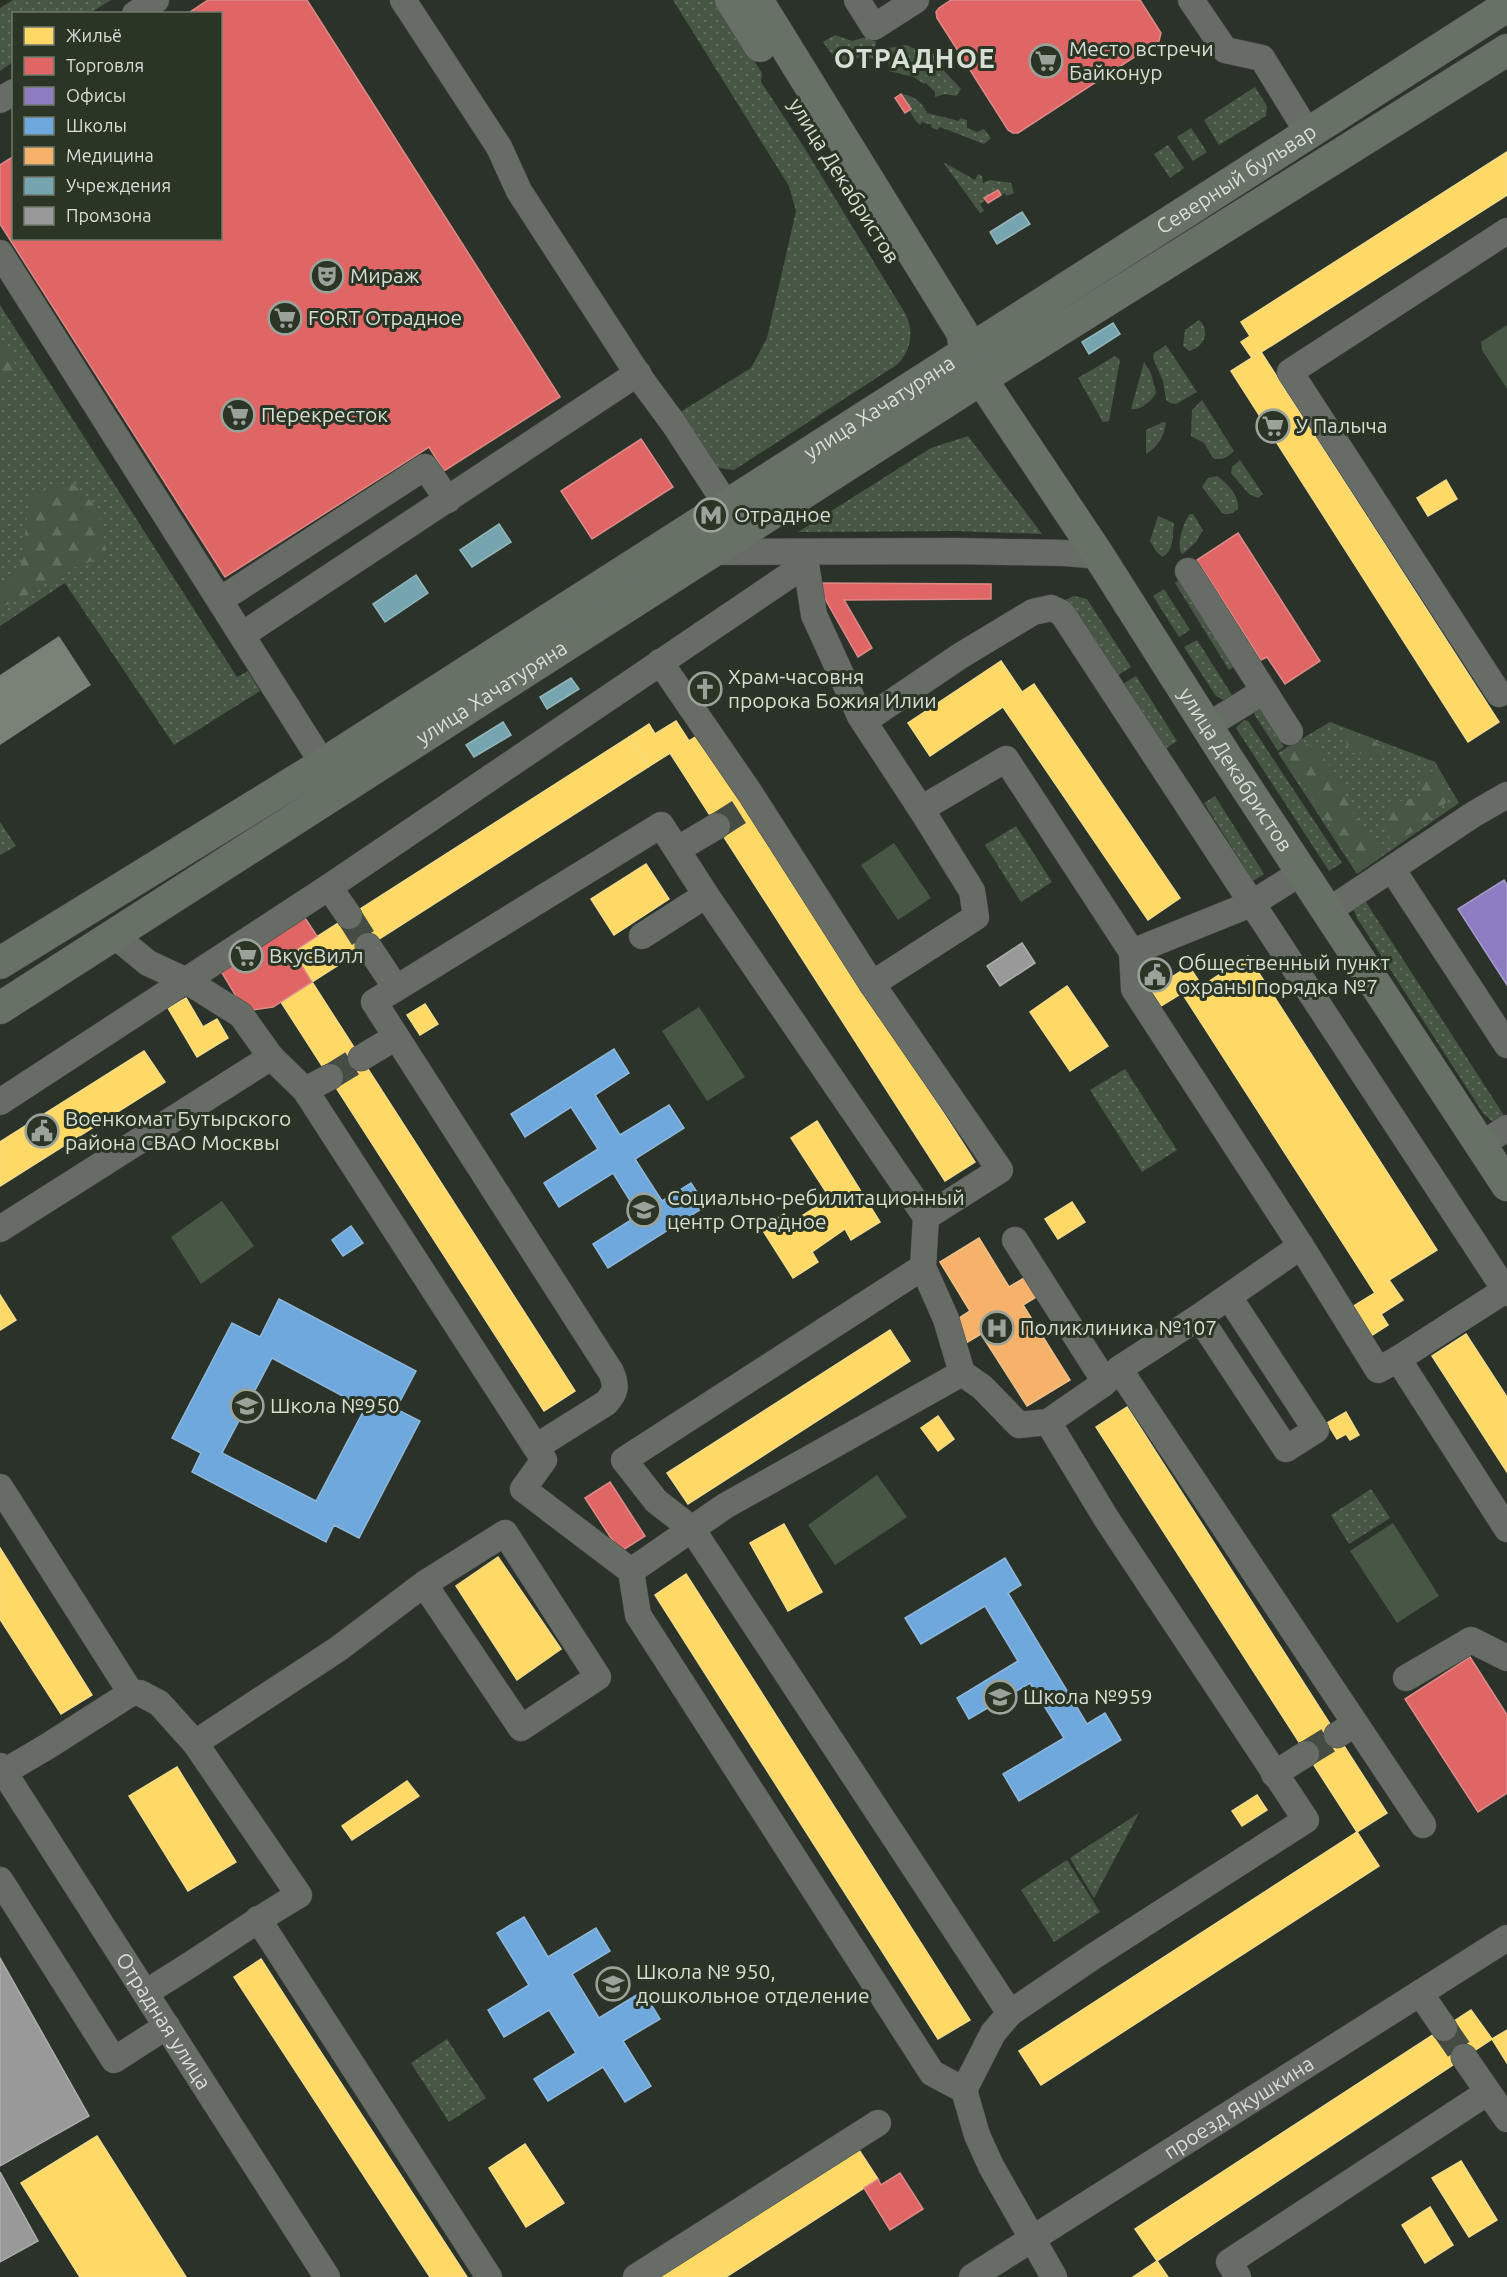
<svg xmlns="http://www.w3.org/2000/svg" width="1507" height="2277" viewBox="0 0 1507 2277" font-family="Ubuntu,sans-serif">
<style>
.grass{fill:url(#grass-dots)}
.forest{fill:url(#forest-firs)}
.garden{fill:#485745}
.homes{fill:#ffd966;stroke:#f3db87;stroke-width:1.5}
.shops{fill:#e06666;stroke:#dd8a87;stroke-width:1.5}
.offices{fill:#8e7cc3;stroke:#a49ac8;stroke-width:1.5}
.schools{fill:#6fa8dc;stroke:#8eb8da;stroke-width:1.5;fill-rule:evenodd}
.health{fill:#f6b26b;stroke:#edc08b;stroke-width:1.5}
.public{fill:#76a5af;stroke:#93b6ba;stroke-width:1.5}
.industry{fill:#999;stroke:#acaeab;stroke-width:1.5}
.building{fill:#7a8278}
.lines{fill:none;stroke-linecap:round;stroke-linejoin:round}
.minor-tunnel{stroke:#454c44;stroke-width:26;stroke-dasharray:26 13;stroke-linecap:butt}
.minor-casing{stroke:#474d45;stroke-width:27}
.major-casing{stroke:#474d45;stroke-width:33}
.minor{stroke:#676c66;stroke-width:26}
.major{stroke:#677166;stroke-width:32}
.labels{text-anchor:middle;stroke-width:6;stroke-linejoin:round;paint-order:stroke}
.poi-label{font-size:21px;fill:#d7dfd5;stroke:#2a3526;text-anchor:start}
.street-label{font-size:21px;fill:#d7dfd5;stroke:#2a3526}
.district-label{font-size:27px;font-weight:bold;letter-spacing:1.5px;fill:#d7dfd5;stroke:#2a3526}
</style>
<defs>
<pattern id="grass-dots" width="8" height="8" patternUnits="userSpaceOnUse" patternTransform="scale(1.5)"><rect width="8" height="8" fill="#485745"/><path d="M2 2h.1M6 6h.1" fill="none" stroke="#626f5f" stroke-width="1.8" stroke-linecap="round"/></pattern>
<pattern id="forest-firs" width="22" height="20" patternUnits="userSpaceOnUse" patternTransform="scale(1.5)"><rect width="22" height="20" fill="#485745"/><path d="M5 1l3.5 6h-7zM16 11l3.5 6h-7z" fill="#626f5f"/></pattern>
</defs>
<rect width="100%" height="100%" fill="#2b322a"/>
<g class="grass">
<path d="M13,0H111L90,13L14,14L13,62L0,71V8Z"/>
<path d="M673,0H715L762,73L761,82L807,152L906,315C914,332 911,350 898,364L734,470L719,468L713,464L677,414L751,368L767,338L796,211L789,186Z"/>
<path d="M835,35L852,41L866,37L876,42L873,59L863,56L840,65L823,42Z"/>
<path d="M906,45L920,51L927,50L936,55L934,60L961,89L956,96L945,94L935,97V92L926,83L924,84L914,77L889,71L888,48Z"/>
<path d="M1255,87L1267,106L1266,116L1219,145L1204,120Z"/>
<path d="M901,94C913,95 922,102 927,113L959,121L960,118L967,120V128L977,132L984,129L991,138L984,144L940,127L937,130L931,127L932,125L922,122L920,125C912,119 907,103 901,94Z"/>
<path d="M1191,128L1207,152L1193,161L1177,137Z"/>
<path d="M1168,145L1184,168L1170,178L1154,154Z"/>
<path d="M943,162L975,180L978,174L982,176L983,183L990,180L1011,183L1014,193L1006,196L1005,193L1001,195L997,190L984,198L985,201L980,204L984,211L980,213Z"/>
<path d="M0,305L237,677L248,671L260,691L174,745L65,583L0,626Z"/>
<path d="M1199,320C1211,332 1204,347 1189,351L1183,346L1185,330Z"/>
<path d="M1166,345L1197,392L1176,404L1170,403L1166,400L1163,381L1153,358L1154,353Z"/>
<path d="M1115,356L1120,360L1109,421L1103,422L1078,378Z"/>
<path d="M1144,362L1151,373L1156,393C1152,401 1140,411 1131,409Z"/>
<path d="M1202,400L1234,451C1227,457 1223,461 1213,458L1204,443L1191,436L1192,410Z"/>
<path d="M1163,422L1166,423C1164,438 1157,447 1146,454V430Z"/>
<path d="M968,436L1042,534L955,531L798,532L931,448Z"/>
<path d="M1240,460L1263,494L1258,498L1249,494L1231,473L1232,467Z"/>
<path d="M1217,476C1228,484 1239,495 1238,509C1233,513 1228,516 1222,513L1202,487L1208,478Z"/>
<path d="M1190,514H1193L1203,530L1196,542L1183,554L1181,553C1177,543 1183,523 1190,514Z"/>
<path d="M1158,516L1174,523C1172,535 1175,551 1162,557L1156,551L1150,541Z"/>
<path d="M1181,579L1236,665L1229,670L1175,583Z"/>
<path d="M1164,589L1190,630L1179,637L1153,596Z"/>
<path d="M1074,596L1087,599L1131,667L1112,679L1063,601Z"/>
<path d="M1197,640L1232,695L1223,700L1216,696L1184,647Z"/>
<path d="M1136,676L1177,741L1159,753L1118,687Z"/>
<path d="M1258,706L1284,747L1278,751L1254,714Z"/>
<path d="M1244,720L1248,721L1342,863L1329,871L1236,728Z"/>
<path d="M1330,722L1435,762L1459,803L1357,874L1278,753Z"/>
<path d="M1215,796L1264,874L1253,881L1204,803Z"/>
<path d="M0,822L16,846L0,855Z"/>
<path d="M1016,826L1052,882L1021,902L985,845Z"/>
<path d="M1362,896L1507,1120L1493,1122L1483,1113L1357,918L1353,908Z"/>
<path d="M1125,1069L1177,1150L1142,1172L1090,1090Z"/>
<path d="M1371,1489L1390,1518L1349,1544L1331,1515Z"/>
<path d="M1139,1813L1094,1898L1070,1858Z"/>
<path d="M1067,1860L1100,1912L1054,1942L1021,1890Z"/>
<path d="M447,2039L486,2098L449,2122L411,2063Z"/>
</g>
<g class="forest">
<path d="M0,337L9,347L16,368L12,377L0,386Z"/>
<path d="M73,484C102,507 99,516 106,550L100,558L70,569L24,597L0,608V584L4,585L13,580L20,572L30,496L51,486Z"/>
<path d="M1347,733L1366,737L1383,747L1379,756L1352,753L1348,748L1345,735Z"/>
<path d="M1301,743C1327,744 1346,800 1358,821C1365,834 1381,839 1378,856L1359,870L1283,755Z"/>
<path d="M1430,771L1439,776L1449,798C1437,816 1415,831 1396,842C1379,834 1384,816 1394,803L1410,799H1420L1421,794L1418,791L1421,776Z"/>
</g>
<g class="garden">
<path d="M1507,325V389L1482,350L1481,342Z"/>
<path d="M894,843L931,898L898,920L861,865Z"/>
<path d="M699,1007L745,1077L707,1101L662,1031Z"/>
<path d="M222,1201L254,1246L201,1284L171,1237Z"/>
<path d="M877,1475L907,1517L835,1565L808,1525Z"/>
<path d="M1393,1523L1439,1596L1397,1623L1350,1551Z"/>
</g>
<g class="homes">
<path d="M1507,152V195L1252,358L1241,342L1250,336L1241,322Z"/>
<path d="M1261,352L1499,722L1468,742L1231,371Z"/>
<path d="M1446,480L1457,499L1428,516L1417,498Z"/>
<path d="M1001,661L1022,692L1034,684L1180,898L1148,920L1003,707L930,756L908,723Z"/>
<path d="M676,721L689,741L700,734L975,1162L945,1181L670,753L648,767L629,737L649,724L655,734Z"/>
<path d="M629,737L648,767L312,982L293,952Z"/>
<path d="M646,864L669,899L614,935L591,899Z"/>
<path d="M1248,956L1437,1250L1389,1280L1403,1300L1381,1314L1388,1325L1371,1336L1352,1307L1375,1293L1182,993L1161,1006L1144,980L1162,969L1169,979L1189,966L1202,986Z"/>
<path d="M312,982L575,1391L544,1411L281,1002Z"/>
<path d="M1067,986L1108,1046L1070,1071L1030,1012Z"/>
<path d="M186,998L203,1027L217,1019L228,1038L197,1057L168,1008Z"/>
<path d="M425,1004L438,1024L420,1035L407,1015Z"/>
<path d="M144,1051L165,1082L0,1186V1142Z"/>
<path d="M817,1121L880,1222L851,1240L845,1229L812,1252L818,1262L793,1278L762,1229L784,1214L791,1223L830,1198L791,1138Z"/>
<path d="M1072,1202L1085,1222L1058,1239L1045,1219Z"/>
<path d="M0,1295L16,1320L0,1330Z"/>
<path d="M890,1330L910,1361L688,1504L667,1473Z"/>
<path d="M1466,1334L1507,1397V1472L1432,1356Z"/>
<path d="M1127,1407L1387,1813L1357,1832L1096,1427Z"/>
<path d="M1346,1412L1359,1435L1350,1440L1346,1434L1337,1439L1327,1423Z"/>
<path d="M938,1416L954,1439L938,1451L921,1428Z"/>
<path d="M784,1524L822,1592L788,1611L750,1543Z"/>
<path d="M0,1548L92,1695L61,1714L0,1619Z"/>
<path d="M498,1557L561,1649L517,1680L456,1586Z"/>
<path d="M686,1574L970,2020L938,2039L655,1595Z"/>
<path d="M177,1767L236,1862L188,1891L129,1796Z"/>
<path d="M407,1781L419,1796L352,1840L342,1826Z"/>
<path d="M1257,1795L1267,1810L1242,1826L1232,1811Z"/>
<path d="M1357,1832L1379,1866L1041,2085L1019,2051Z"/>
<path d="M261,1959L322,2054L467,2277H430L234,1977Z"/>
<path d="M1471,2010L1492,2039L1157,2261L1135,2229Z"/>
<path d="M1507,2030V2063L1492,2039Z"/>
<path d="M97,2136L186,2277H80L21,2183Z"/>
<path d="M525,2144L564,2203L526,2227L489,2168Z"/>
<path d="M857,2147L878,2179L726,2277H657Z"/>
<path d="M1461,2161L1497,2220L1469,2237L1432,2178Z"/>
<path d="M1430,2207L1453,2245L1425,2263L1402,2225Z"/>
<path d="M1157,2261L1168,2277H1133Z"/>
</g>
<g class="shops">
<path d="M208,0H307L560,397L444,471L429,447L225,577L0,224V165L14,156V238H220V14H187Z"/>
<path d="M951,0H1140L1161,33L1159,41L1018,133H1013L1008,130L937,18L936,12L939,8Z"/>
<path d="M901,94L911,109L905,113L895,98Z"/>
<path d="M998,190L1001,195L988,203L984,198Z"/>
<path d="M641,439L673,487L592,539L561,491Z"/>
<path d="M1238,533L1320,661L1285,684L1267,657L1261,660L1197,560Z"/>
<path d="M816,583L991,584V599L844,600L872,648L858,657Z"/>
<path d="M301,912L317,936L293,952L312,982L273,1007L245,1011L222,973L221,967Z"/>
<path d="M610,1482L645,1536L620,1552L585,1498Z"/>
<path d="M1470,1657L1507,1715V1793L1478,1812L1405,1699Z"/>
<path d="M900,2173L923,2209L890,2230L864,2188L878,2179L881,2185Z"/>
</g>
<path class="offices" d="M1504,880L1507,885V985L1458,909Z"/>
<g class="schools">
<path d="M614,1049L629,1073L595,1095L620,1135L669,1105L684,1128L635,1159L662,1201L691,1183L706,1206L608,1268L593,1244L639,1215L613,1173L559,1207L544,1183L598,1149L571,1107L525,1137L511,1114Z"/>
<path d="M351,1226L363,1243L343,1256L332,1240Z"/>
<path d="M279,1299L416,1371L396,1409L420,1421L359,1538L334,1525L326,1542L192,1472L201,1453L172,1438L232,1323L260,1337ZM272,1358L365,1408L316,1501L222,1453Z"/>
<path d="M1005,1558L1021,1585L1008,1593L1087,1724L1105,1713L1121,1740L1019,1801L1003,1774L1064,1738L1030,1683L969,1719L957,1698L1018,1661L985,1606L921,1644L905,1618Z"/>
<path d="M524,1917L548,1957L596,1928L610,1951L572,1974L599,2018L643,1991L660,2019L623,2041L651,2086L625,2102L603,2067L548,2101L534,2079L576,2053L549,2010L504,2037L488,2010L529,1985L497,1933Z"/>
</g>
<path class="health" d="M979,1238L1009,1287L1029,1275L1041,1294L1023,1305L1070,1380L1027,1406L981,1334L966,1343L953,1322L970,1311L940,1262Z"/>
<g class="public">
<path d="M1022,212L1030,224L997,244L990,232Z"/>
<path d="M1113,323L1120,334L1089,354L1082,342Z"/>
<path d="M499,524L511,542L472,567L460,550Z"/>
<path d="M416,575L428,593L385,622L373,604Z"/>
<path d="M708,673L721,693L703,705L690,685Z"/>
<path d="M571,678L579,689L547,709L540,697Z"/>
<path d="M503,722L511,735L474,757L466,745Z"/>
</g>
<g class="industry">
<path d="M1022,943L1035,963L1000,986L987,966Z"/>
<path d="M0,1958L89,2116L0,2166Z"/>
<path d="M0,2172L38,2241L0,2262Z"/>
</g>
<path class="building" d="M59,636L91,685L0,745V675Z"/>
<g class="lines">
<g class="minor-tunnel">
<path d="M717,826L747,807"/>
<path d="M349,916L368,946"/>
<path d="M330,1077L361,1058"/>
<path d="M1306,1754L1337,1735"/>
<path d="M1444,2028L1464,2057"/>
</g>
<g class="minor-casing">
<g id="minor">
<path d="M403,0L499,147L519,191L643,382L674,424L726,504"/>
<path d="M857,0L874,27L916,0"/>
<path d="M1191,0L1225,50L1262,58L1308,133"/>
<path d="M135,14L156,0"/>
<path d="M0,100L14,92"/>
<path d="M0,253L323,764"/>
<path d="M710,552L956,551L1065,553L1099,556"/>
<path d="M806,552V564L814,615L860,716L921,809L1006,759L1132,952"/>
<path d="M1188,571L1264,691L1207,726"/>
<path d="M220,600L425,467L448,500"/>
<path d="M242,635L638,373"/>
<path d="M660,662L750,793L872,984L1000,1170L926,1217"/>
<path d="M1264,691L1290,732"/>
<path d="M1499,694L1290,372L1507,231"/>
<path d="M864,721L960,656L1033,612L1051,608L1062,613L1507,1293"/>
<path d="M678,849L717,826"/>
<path d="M1392,869L1507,1045"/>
<path d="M329,887L349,916"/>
<path d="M1328,911L1474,814L1507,795"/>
<path d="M114,935L148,963L187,981L241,1015L271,1057L305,1090L544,1460L523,1489L631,1571L638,1615L932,2073L964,2090"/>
<path d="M642,936L706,895"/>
<path d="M368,946L396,988"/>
<path d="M872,984L976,917L972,891L921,809"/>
<path d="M361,1058L396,1037"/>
<path d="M305,1090L330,1077"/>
<path d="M0,1102L329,887L806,564"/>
<path d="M1481,1145L1507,1128"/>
<path d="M0,1229L271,1057"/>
<path d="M1015,1240L1100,1374L1103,1384"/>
<path d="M1301,1246L1378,1370L1398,1359L1507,1529"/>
<path d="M923,1267L946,1319L962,1373"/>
<path d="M1199,1317L1286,1449L1316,1430L1229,1297"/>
<path d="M1398,1359L1507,1289"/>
<path d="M1119,1369L1199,1317L1301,1246L1134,989L1132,952L1251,904L1302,872"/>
<path d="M536,1447L606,1403C616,1392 617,1386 611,1372L374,1002L661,825L706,895L926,1217L923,1267L624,1460L656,1501L692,1529L1010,2013L993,2033L964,2090L977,2135L991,2166L1054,2277"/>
<path d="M0,1487L131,1693L48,1746L4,1772"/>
<path d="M631,1571L725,1506L962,1373L982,1387L1019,1425L1048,1422L1103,1384L1119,1369L1423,1825"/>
<path d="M1406,1678L1471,1640L1507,1658"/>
<path d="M131,1693H140L159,1703L195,1743L299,1895C247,1925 198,1962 146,1992"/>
<path d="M1337,1735L1355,1724"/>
<path d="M195,1743L338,1649L424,1584L505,1533L598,1677L521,1728L424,1584"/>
<path id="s1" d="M0,1766L327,2277"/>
<path d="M1274,1774L1306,1754"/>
<path d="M0,1880L114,2060L167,2026"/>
<path d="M258,1919L489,2277"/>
<path d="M1420,1993L1444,2028"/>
<path d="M1010,2013L1094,1956L1306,1820L1106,1518L1048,1422"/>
<path d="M1464,2057L1488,2092"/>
<path d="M636,2277L878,2123"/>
<path id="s2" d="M972,2277L1507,1938"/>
<path d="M1238,2277L1229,2262L1488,2092L1507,2119"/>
</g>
</g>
<g class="major-casing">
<g id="major">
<path d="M731,0L760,46"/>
<path id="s3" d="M757,0L962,332L966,354L981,379L1099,556L1227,758L1507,1185"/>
<path id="s4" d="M0,963L323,764L1507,6"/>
<path id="s5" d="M0,1008L981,379L1507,50"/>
</g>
</g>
<use href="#minor" class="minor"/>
<use href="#major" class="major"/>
</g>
<defs>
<g id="supermarket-ring" transform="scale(1.725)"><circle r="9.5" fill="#2a3526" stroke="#9ba299" stroke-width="1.5"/><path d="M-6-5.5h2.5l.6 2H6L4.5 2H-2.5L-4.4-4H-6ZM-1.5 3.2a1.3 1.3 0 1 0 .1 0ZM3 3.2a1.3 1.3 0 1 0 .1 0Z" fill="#9ba299"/></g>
<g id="theatre-ring" transform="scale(1.725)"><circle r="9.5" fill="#2a3526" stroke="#9ba299" stroke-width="1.5"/><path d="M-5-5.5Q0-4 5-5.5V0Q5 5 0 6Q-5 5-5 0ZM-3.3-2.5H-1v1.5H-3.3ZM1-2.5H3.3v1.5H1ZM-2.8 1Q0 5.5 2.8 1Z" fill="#9ba299"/></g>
<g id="metro-ring" transform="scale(1.725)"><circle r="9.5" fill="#2a3526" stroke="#9ba299" stroke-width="1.5"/><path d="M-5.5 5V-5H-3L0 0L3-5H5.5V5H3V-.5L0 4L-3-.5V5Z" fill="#9ba299"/></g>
<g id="church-ring" transform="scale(1.725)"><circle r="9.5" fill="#2a3526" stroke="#9ba299" stroke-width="1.5"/><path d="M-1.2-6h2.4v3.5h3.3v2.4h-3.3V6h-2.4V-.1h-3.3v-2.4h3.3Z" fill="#9ba299"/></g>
<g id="civic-ring" transform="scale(1.725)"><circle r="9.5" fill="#2a3526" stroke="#9ba299" stroke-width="1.5"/><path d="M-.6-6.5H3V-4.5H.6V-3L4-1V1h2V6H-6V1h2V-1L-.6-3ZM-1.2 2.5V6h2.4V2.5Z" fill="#9ba299"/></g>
<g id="school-ring" transform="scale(1.725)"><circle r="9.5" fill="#2a3526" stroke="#9ba299" stroke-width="1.5"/><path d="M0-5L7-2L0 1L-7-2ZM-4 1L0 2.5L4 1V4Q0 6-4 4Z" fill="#9ba299"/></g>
<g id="hospital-ring" transform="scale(1.725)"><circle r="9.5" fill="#2a3526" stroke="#9ba299" stroke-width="1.5"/><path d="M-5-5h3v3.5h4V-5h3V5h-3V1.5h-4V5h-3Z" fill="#9ba299"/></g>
</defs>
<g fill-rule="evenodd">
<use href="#supermarket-ring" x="1046" y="61"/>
<use href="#theatre-ring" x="327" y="276"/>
<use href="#supermarket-ring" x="285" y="318"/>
<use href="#supermarket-ring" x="238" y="415"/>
<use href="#supermarket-ring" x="1273" y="426"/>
<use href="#metro-ring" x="711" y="515"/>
<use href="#church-ring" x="705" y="689"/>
<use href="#supermarket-ring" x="246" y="956"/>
<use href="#civic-ring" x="1155" y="975"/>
<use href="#civic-ring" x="42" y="1131"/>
<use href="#school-ring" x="644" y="1210"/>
<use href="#hospital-ring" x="997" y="1328"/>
<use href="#school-ring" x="247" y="1406"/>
<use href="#school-ring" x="1000" y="1697"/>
<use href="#school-ring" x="613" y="1984"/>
</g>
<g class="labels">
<g class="poi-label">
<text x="1069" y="56">Место встречи<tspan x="1069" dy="24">Байконур</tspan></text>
<text x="350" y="283">Мираж</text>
<text x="308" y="325">FORT Отрадное</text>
<text x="261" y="422">Перекресток</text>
<text x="1296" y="433">У Палыча</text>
<text x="734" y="522">Отрадное</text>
<text x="728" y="684">Храм-часовня<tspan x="728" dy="24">пророка Божия Илии</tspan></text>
<text x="269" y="963">ВкусВилл</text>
<text x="1178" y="970">Общественный пункт<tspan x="1178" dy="24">охраны порядка №7</tspan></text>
<text x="65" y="1126">Военкомат Бутырского<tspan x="65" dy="24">района СВАО Москвы</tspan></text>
<text x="667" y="1205">Социально-ребилитационный<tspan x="667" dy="24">центр Отрадное</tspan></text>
<text x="1020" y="1335">Поликлиника №107</text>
<text x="270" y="1413">Школа №950</text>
<text x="1023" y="1704">Школа №959</text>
<text x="636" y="1979">Школа № 950,<tspan x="636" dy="24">дошкольное отделение</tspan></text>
</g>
<g class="street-label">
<text dy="7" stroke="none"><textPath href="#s4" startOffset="1464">Северный бульвар</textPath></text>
<text transform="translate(844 181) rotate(58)" y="7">улица Декабристов</text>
<text dy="7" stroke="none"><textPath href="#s4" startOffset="1040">улица Хачатуряна</textPath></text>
<text dy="7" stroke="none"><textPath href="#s5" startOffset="584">улица Хачатуряна</textPath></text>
<text dy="7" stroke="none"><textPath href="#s3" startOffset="908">улица Декабристов</textPath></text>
<text dy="7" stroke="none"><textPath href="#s1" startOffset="303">Отрадная улица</textPath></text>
<text dy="7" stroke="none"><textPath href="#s2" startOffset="316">проезд Якушкина</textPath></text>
</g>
<g class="district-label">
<text x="915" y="68">ОТРАДНОЕ</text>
</g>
</g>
<rect x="12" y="12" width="210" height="228" fill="#2a3526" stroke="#6f796c" stroke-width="1.5"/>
<rect x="24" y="27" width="30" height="18" fill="#ffd966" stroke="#6f796c" stroke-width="1.5"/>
<text x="66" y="42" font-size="18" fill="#d7dfd5">Жильё</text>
<rect x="24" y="57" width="30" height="18" fill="#e06666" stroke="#6f796c" stroke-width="1.5"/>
<text x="66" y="72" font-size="18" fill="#d7dfd5">Торговля</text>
<rect x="24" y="87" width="30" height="18" fill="#8e7cc3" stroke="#6f796c" stroke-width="1.5"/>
<text x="66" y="102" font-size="18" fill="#d7dfd5">Офисы</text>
<rect x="24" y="117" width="30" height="18" fill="#6fa8dc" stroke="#6f796c" stroke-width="1.5"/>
<text x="66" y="132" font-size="18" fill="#d7dfd5">Школы</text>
<rect x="24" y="147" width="30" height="18" fill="#f6b26b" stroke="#6f796c" stroke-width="1.5"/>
<text x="66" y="162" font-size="18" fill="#d7dfd5">Медицина</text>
<rect x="24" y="177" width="30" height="18" fill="#76a5af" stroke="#6f796c" stroke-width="1.5"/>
<text x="66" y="192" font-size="18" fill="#d7dfd5">Учреждения</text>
<rect x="24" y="207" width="30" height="18" fill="#999999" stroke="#6f796c" stroke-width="1.5"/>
<text x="66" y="222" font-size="18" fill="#d7dfd5">Промзона</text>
</svg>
